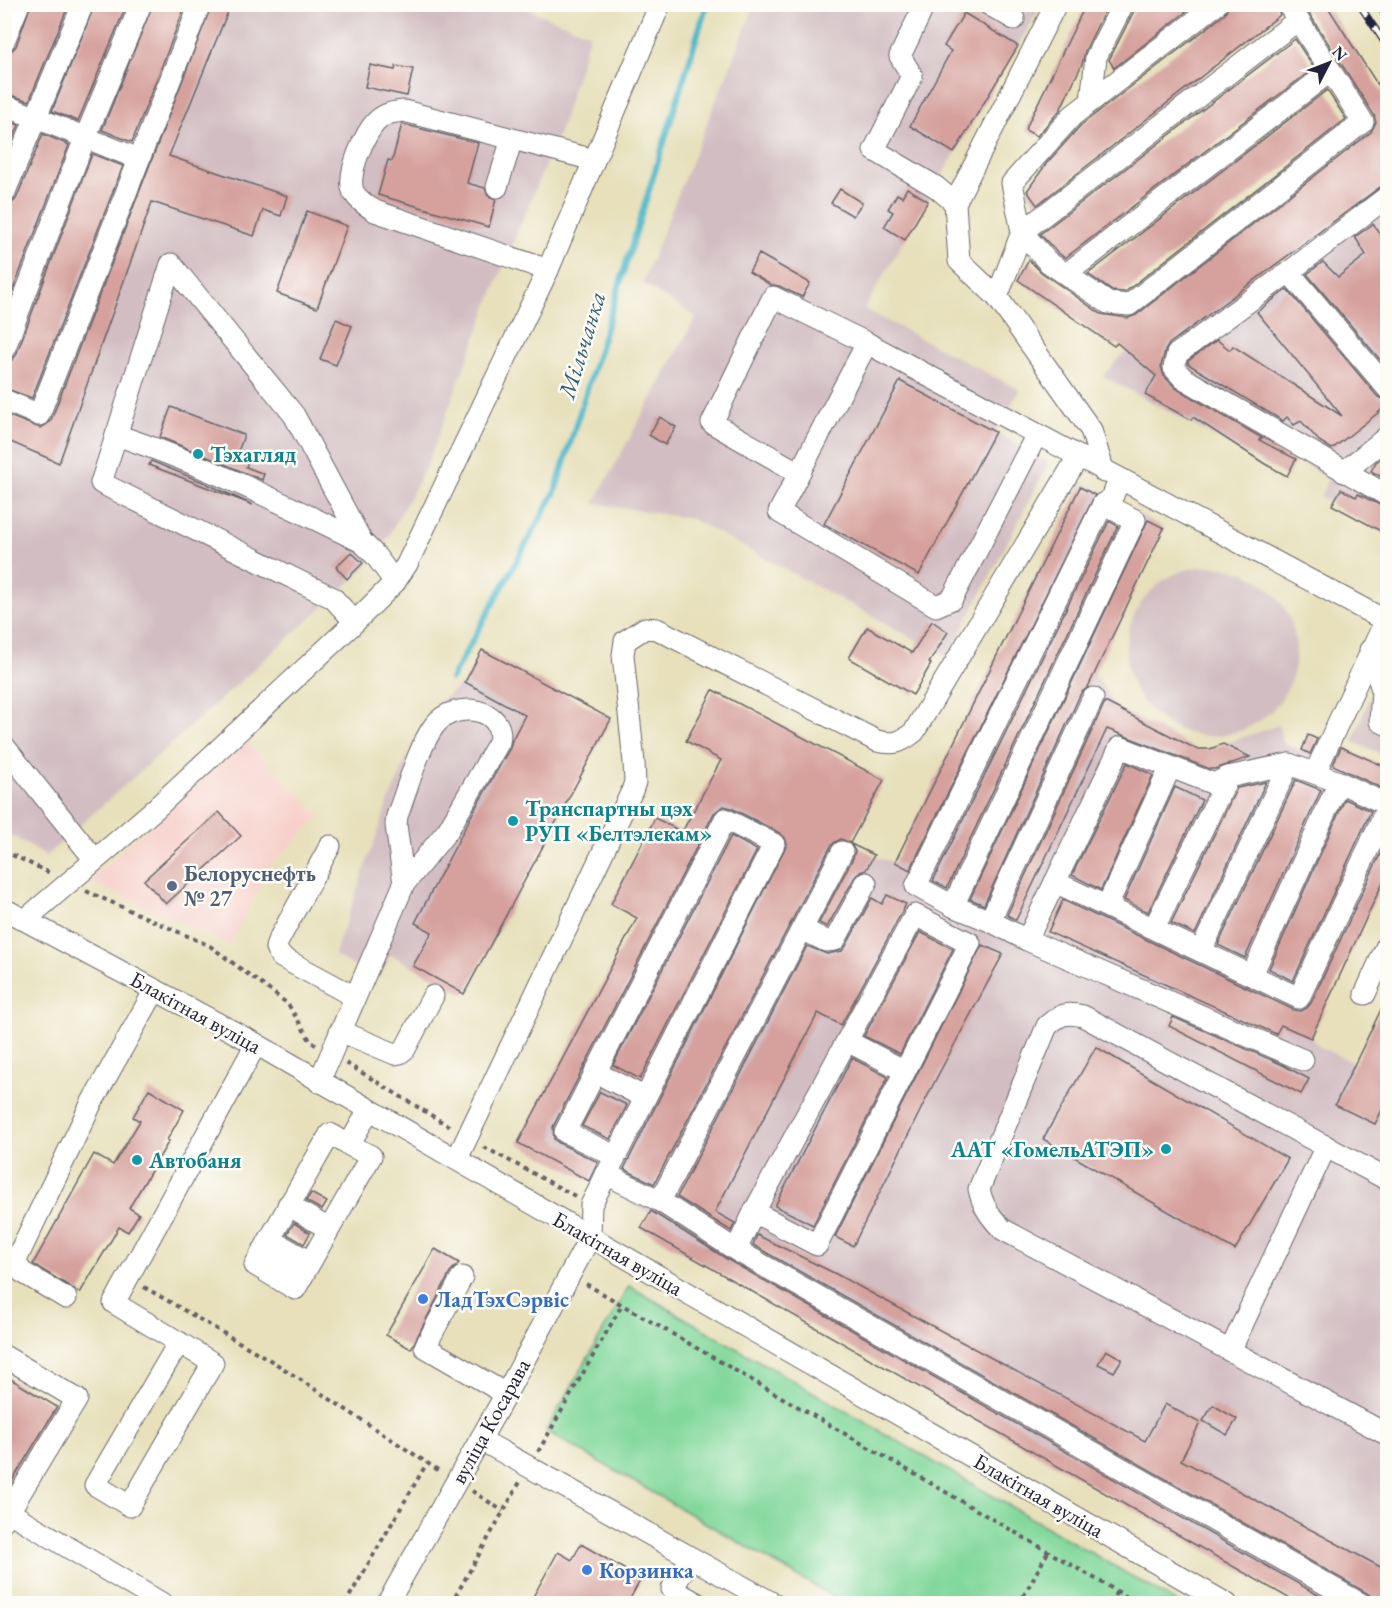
<svg xmlns="http://www.w3.org/2000/svg" width="1392" height="1608" viewBox="0 0 1392 1608" font-family="'EB Garamond',serif">
<style>
.built{fill:#f7d0cb}
.industrial{fill:#d2bec2}
.green{fill:#82d89b;stroke:#527d6b;stroke-width:1.5}
.lines{fill:none;stroke-linecap:round;stroke-linejoin:round}
.stream{stroke:#4bb6c8;stroke-width:6}
.building{fill:#d6a19d}
.minor-casing{stroke:#676468;stroke-width:23}
.path{stroke:#676468;stroke-width:4;stroke-dasharray:4.5 4.5;stroke-linecap:butt}
.minor{stroke:#fff;stroke-width:21}
.rail-casing{stroke:#22223b;stroke-width:7}
.rail{stroke:#fdfcf7;stroke-width:4.5;stroke-dasharray:14;stroke-linecap:butt}
.culture-dot{fill:#0f9aa8;stroke:#fdfcf7;stroke-width:2}
.service-dot{fill:#5c6f8a;stroke:#fdfcf7;stroke-width:2}
.shop-dot{fill:#3f7fe0;stroke:#fdfcf7;stroke-width:2}
.labels{text-anchor:middle;stroke-width:5;stroke-linejoin:round;paint-order:stroke}
.culture-label{font-size:22px;font-weight:bold;fill:#0d838f;stroke:#fdfcf7;text-anchor:start}
.service-label{font-size:22px;font-weight:bold;fill:#4e5e75;stroke:#fdfcf7;text-anchor:start}
.street-label{font-size:22px;fill:#22223b;stroke:#fdfcf7}
.shop-label{font-size:22px;font-weight:bold;fill:#366cbe;stroke:#fdfcf7;text-anchor:start}
.water-label{font-size:24px;font-style:italic;fill:#325d73;stroke:#fdfcf7}
</style>
<rect width="100%" height="100%" fill="#fdfcf7"/>
<filter id="ink" filterUnits="userSpaceOnUse"><feTurbulence type="fractalNoise" baseFrequency=".0167" numOctaves="2"/><feDisplacementMap in="SourceGraphic" scale="12" xChannelSelector="R" yChannelSelector="G"/><feConvolveMatrix kernelMatrix="1 2 1 2 8 2 1 2 1" color-interpolation-filters="sRGB"/></filter>
<filter id="wash" filterUnits="userSpaceOnUse"><feTurbulence type="fractalNoise" baseFrequency=".008" numOctaves="4" result="noise"/><feDisplacementMap in="SourceGraphic" scale="24" xChannelSelector="R" yChannelSelector="G"/><feGaussianBlur stdDeviation="1.35" result="paint"/><feColorMatrix in="noise" values="0 0 0 0 0 0 0 0 0 0 0 0 0 0 0 0 0 1.4 0 .05"/><feComposite in="paint" operator="in"/></filter>
<g filter="url(#wash)">
<rect width="100%" height="100%" fill="#e7e0bb"/>
<path class="built" d="M245,740L320,816L272,863L230,945L88,881Z"/>
<g class="industrial">
<path d="M4,5H517L590,34L561,127L502,269L427,465L386,541L365,568L333,598L46,856L4,831Z"/>
<path d="M755,5H1042L864,309L1020,390L995,432L1049,462L948,657L692,519L594,503L696,317L642,283Z"/>
<path d="M1387,152V535L1320,497L1328,479L1296,459L1287,476L1103,376L1126,351Z"/>
<path d="M1083,482L1164,528L1094,674L1117,708L1196,749H1210L1278,725L1283,743L1301,751L1308,735L1328,744L1337,745L1387,768V871L1311,1038L1322,1048L1355,1064L1387,995V1603H1299L641,1228L650,1213L518,1143L714,774L838,840L857,846L881,859L895,862Z"/>
<circle cx="1211" cy="651" r="85"/>
<path d="M482,650L611,719L465,994L391,955L378,979L334,955L387,806L414,741L433,706L465,682Z"/>
<path d="M1373,688L1387,691V756L1353,742Z"/>
</g>
<path class="green" d="M629,1286L1178,1603H844L546,1431Z"/>
<g class="lines">
<path class="stream" d="M451,679L555,492L707,4"/>
</g>
<g id="blocks">
<g class="building">
<path d="M31,4H69L29,101L4,93V54L11,51L16,46Z"/>
<path d="M95,4H127L78,121L52,111Z"/>
<path d="M153,4H186L132,142L102,130Z"/>
<path d="M212,4H231L169,156L287,196L281,216L263,210L254,236L152,202L59,463L4,439V414L40,428L46,425L51,420Z"/>
<path d="M1086,4H1108L1085,51L1082,64L1060,110L1037,136L1025,130Z"/>
<path d="M1141,4H1196L1114,68L1109,60L1135,9Z"/>
<path d="M1229,4H1275L1280,15L1037,205L1027,191L1046,164L1081,125L1225,14Z"/>
<path d="M1303,4H1326L1388,101V181L1169,344L1165,351L1161,366L1164,376L1177,389L1262,438L1259,440L1296,459L1287,476L1265,464L1193,417L1191,420L1145,395L1156,376L1117,343L1114,346L1018,280L1029,260L1041,272L1101,314L1128,318L1136,315L1371,132L1376,122L1374,115Z"/>
<path d="M964,13L1018,46L954,153L910,126L951,51L944,46Z"/>
<path d="M1295,39L1314,68L1065,258L1057,252L1040,234Z"/>
<path d="M370,65L395,70L396,66L413,69L407,96L365,87Z"/>
<path d="M1327,90L1346,119L1125,292L1112,291L1088,274Z"/>
<path d="M4,119L19,125L4,160Z"/>
<path d="M402,124L478,143L467,183L485,188L488,196L496,199L489,227L378,195L388,160L392,161Z"/>
<path d="M43,134L69,145L4,313V207L11,204L16,199Z"/>
<path d="M92,154L123,166L32,398L4,388V363L12,360L16,355Z"/>
<path d="M907,188L928,201L905,240L884,227L893,212L888,209L897,194L902,197Z"/>
<path d="M840,189L862,203L853,216L831,203Z"/>
<path d="M307,211L347,226L317,308L277,293Z"/>
<path d="M1373,224L1388,246V369L1307,274L1323,262L1338,277L1366,255L1355,237Z"/>
<path d="M759,254L810,283L802,297L779,286L771,285L749,272Z"/>
<path d="M1287,289L1378,397L1388,401V405L1332,449L1319,441L1301,421L1294,425L1287,417L1283,421L1188,364V361L1217,340L1230,350L1233,346L1342,416L1257,312Z"/>
<path d="M336,319L352,326L336,365L320,359Z"/>
<path d="M900,381L995,432L919,575L824,524Z"/>
<path d="M171,407L244,435L238,452L250,457L246,467L264,474L262,480L160,437Z"/>
<path d="M660,417L676,427L665,445L649,435Z"/>
<path d="M1388,453V481L1371,471L1376,462Z"/>
<path d="M151,461L205,483L253,505L149,465Z"/>
<path d="M1080,487L1095,495L910,870L895,862Z"/>
<path d="M1341,489L1356,497L1358,494L1388,509V535L1332,505Z"/>
<path d="M1148,520L1164,528L1088,687L1081,693L984,905L970,899Z"/>
<path d="M1109,521L1118,526L947,888L933,881Z"/>
<path d="M351,552L363,563L347,579L336,567Z"/>
<path d="M932,621L948,632L929,663L931,664L913,695L849,658L867,627L912,653Z"/>
<path d="M482,650L611,719L464,994L413,966L432,932L415,923L476,807L510,748L512,740L525,715L465,682Z"/>
<path d="M713,690L884,780L850,843L841,839L835,842L831,846L654,1184L624,1169L787,844L785,838L780,833L731,808L724,806L714,813L553,1127L554,1139L559,1143L598,1162L589,1181L518,1143L637,918L611,904L655,818L682,832L721,760L686,741Z"/>
<path d="M1105,702L1196,749H1210L1223,744L1250,757L1215,769H1210L1107,729L1016,920L1007,915Z"/>
<path d="M1308,735L1317,739L1310,754L1302,750Z"/>
<path d="M1341,747L1388,768V791L1333,765Z"/>
<path d="M1127,763L1153,775L1101,890L1072,875Z"/>
<path d="M1296,780L1321,790L1245,958L1218,945Z"/>
<path d="M1266,782L1195,934L1171,923L1237,788Z"/>
<path d="M1175,787L1202,800L1148,912L1124,900Z"/>
<path d="M1345,799L1371,811L1293,981L1269,969Z"/>
<path d="M219,812L241,836L166,904L144,880Z"/>
<path d="M731,836L757,850L640,1079L613,1065Z"/>
<path d="M1388,837V871L1311,1038L1281,1025L1276,1034L1048,932L1063,900L1294,1010L1301,1011L1307,1008L1311,1003Z"/>
<path d="M851,844L874,855L866,870L860,872L855,877L827,927L819,923L853,858L855,851Z"/>
<path d="M887,895L906,904L904,908L841,1025L818,1013L715,1212L735,1223L731,1231L677,1197L807,946L827,954L842,951L846,946L872,898L882,904Z"/>
<path d="M920,932L953,949L900,1054L864,1036Z"/>
<path d="M982,945L1003,954L937,1077L853,1246L835,1237Z"/>
<path d="M1388,995V1098L1375,1124L1335,1105Z"/>
<path d="M1173,1017L1283,1065L1309,1079L1301,1094L1169,1026Z"/>
<path d="M1096,1047L1288,1159L1235,1250L1043,1139Z"/>
<path d="M852,1058L888,1077L813,1225L775,1206Z"/>
<path d="M149,1089L184,1110L167,1140L169,1141L129,1208L139,1214L128,1232L119,1227L80,1293L33,1264L94,1154L113,1165L140,1121L133,1117Z"/>
<path d="M600,1092L627,1105L610,1139L582,1126Z"/>
<path d="M311,1193L327,1202L322,1210L306,1201Z"/>
<path d="M651,1211L730,1261L1334,1604H1299L641,1228Z"/>
<path d="M294,1223L310,1233L304,1244L287,1234Z"/>
<path d="M757,1235L836,1274L1145,1441L1165,1404L1200,1423L1181,1460L1388,1571V1604H1374L1372,1597L1367,1593L753,1245Z"/>
<path d="M435,1249L459,1263L451,1271L411,1349L386,1335Z"/>
<path d="M1106,1350L1122,1359L1114,1372L1098,1364Z"/>
<path d="M4,1375L57,1407L4,1494Z"/>
<path d="M1213,1405L1237,1419L1227,1435L1203,1421Z"/>
<path d="M581,1544L641,1579L627,1604H529L558,1552L572,1560Z"/>
</g>
</g>
</g>
<g filter="url(#ink)">
<use href="#blocks" fill-opacity="0" stroke="#676468" stroke-width="1.5"/>
<g class="lines">
<g class="minor-casing">
<g id="minor">
<path d="M925,4L900,56L912,76L874,150L936,187L955,203"/>
<path d="M988,4L1014,19"/>
<path d="M1056,4L955,203L959,261L997,297L1091,430L1104,472"/>
<path d="M1217,4L1072,116L1012,183L1022,232L1048,262L1108,303L1129,305L1363,122L1288,4"/>
<path d="M4,41L19,4"/>
<path d="M1091,101L1096,57L1123,4"/>
<path d="M4,105L139,159"/>
<path d="M497,187L512,139"/>
<path d="M4,194L83,4"/>
<path d="M1388,196L1289,272L1177,354L1174,368L1183,378L1388,496"/>
<path d="M548,270L375,211C367,206 359,201 354,193C345,177 365,131 378,120C386,113 394,112 404,111L594,160"/>
<path d="M1289,272L1388,389"/>
<path d="M1066,274L1331,71"/>
<path d="M997,297L1022,232L1298,20"/>
<path d="M4,350L85,138L141,4"/>
<path d="M4,400L39,415L200,4"/>
<path d="M1037,434L952,599L936,606L779,512L867,343L1388,622"/>
<path d="M116,435C201,463 282,503 362,542"/>
<path d="M1344,472L1388,436"/>
<path d="M799,473L712,423L773,297L867,343"/>
<path d="M355,622L333,598L101,483L171,264L294,415L362,542L375,555L395,582"/>
<path d="M1370,650L1382,690L1380,721L1388,725"/>
<path d="M1093,698L990,921L953,906L916,886L1103,504L1112,498L1119,480"/>
<path d="M4,746L95,860"/>
<path d="M1315,773L1388,615"/>
<path d="M330,846L278,941L276,948L281,957L355,997"/>
<path d="M1055,882L1120,747L1214,784L1228,777L1289,764L1339,782L1388,805"/>
<path d="M953,906L1135,520L1103,504"/>
<path d="M1107,906L1170,768"/>
<path d="M4,909L256,1044L1227,1604"/>
<path d="M25,920L155,809L355,622L395,582L407,564L548,270L660,4"/>
<path d="M990,921L1027,940L1055,882L1299,998L1388,806"/>
<path d="M1154,928L1228,777"/>
<path d="M802,929L826,941L835,940L866,883"/>
<path d="M1027,940L1303,1060"/>
<path d="M1201,951L1289,764"/>
<path d="M1252,975L1339,782"/>
<path d="M1365,994L1388,943"/>
<path d="M340,1031L395,1054L400,1053L405,1049L433,996"/>
<path d="M847,1041L905,1071"/>
<path d="M595,1072L644,1097"/>
<path d="M319,1082L404,884L448,830L499,742C507,709 455,698 434,726C418,748 407,790 397,816L396,825L404,884"/>
<path d="M349,1145L371,1156L295,1289L255,1265L330,1134L349,1145L369,1110"/>
<path d="M457,1159L632,791L635,782L634,763L623,655L625,641L645,628L657,629L877,741C894,745 900,743 914,732L1078,457"/>
<path d="M606,1174L660,1201L736,1250L1361,1604"/>
<path d="M1388,1180L1083,1016C1067,1012 1060,1014 1047,1026L979,1189C983,1207 990,1216 1002,1229L1388,1435"/>
<path d="M660,1201L842,852"/>
<path d="M288,1205L329,1229"/>
<path d="M270,1239L310,1262"/>
<path d="M736,1250L754,1212L915,915L970,943L817,1245L754,1212"/>
<path d="M262,1252L303,1275"/>
<path d="M462,1277L425,1347L506,1394"/>
<path d="M66,1298L22,1272L17,1265V1258L92,1102L155,990"/>
<path d="M179,1342L95,1485L130,1506L213,1363L114,1303L256,1044"/>
<path d="M1230,1351L1326,1146"/>
<path d="M4,1356L77,1399L4,1520"/>
<path d="M481,1440L774,1604"/>
<path d="M9,1512L163,1604"/>
<path d="M691,1558L672,1589L698,1604"/>
<path d="M387,1604L506,1394L590,1237L591,1205L774,844L725,819L565,1132L615,1156"/>
</g>
</g>
<g class="path">
<path d="M4,851L50,873"/>
<path d="M86,891L210,946L288,1004L311,1042L316,1045"/>
<path d="M346,1063L452,1128"/>
<path d="M484,1147L575,1196"/>
<path d="M586,1284L1139,1604"/>
<path d="M144,1287L275,1363L441,1472"/>
<path d="M538,1452L622,1305"/>
<path d="M472,1491L503,1511"/>
<path d="M345,1604L427,1463"/>
<path d="M451,1604L520,1482"/>
<path d="M1019,1604L1048,1552"/>
<path d="M1110,1604L1117,1591"/>
</g>
<use href="#minor" class="minor"/>
<g class="rail-casing">
<g id="rail">
<path d="M1359,4L1388,48"/>
<path d="M1378,4L1388,19"/>
</g>
</g>
<use href="#rail" class="rail"/>
</g>
</g>
<g class="culture-dot">
<circle cx="198" cy="454" r="6"/>
<circle cx="513" cy="821" r="6"/>
<circle cx="1166" cy="1149" r="6"/>
<circle cx="137" cy="1160" r="6"/>
</g>
<circle class="service-dot" cx="172" cy="886" r="6"/>
<g class="shop-dot">
<circle cx="423" cy="1299" r="6"/>
<circle cx="587" cy="1570" r="6"/>
</g>
<g class="labels">
<g class="culture-label">
<text x="210" y="462">Тэхагляд</text>
<text x="525" y="816">Транспартны цэх<tspan x="525" dy="25">РУП «Белтэлекам»</tspan></text>
<text x="1154" y="1157" text-anchor="end">ААТ «ГомельАТЭП»</text>
<text x="149" y="1168">Автобаня</text>
</g>
<g class="service-label">
<text x="184" y="881">Белоруснефть<tspan x="184" dy="25">№ 27</tspan></text>
</g>
<g class="street-label">
<text transform="translate(196 1012) rotate(29)" y="8">Блакітная вуліца</text>
<text transform="translate(618 1253) rotate(30)" y="8">Блакітная вуліца</text>
<text transform="translate(490 1421) rotate(-61)" y="8">вуліца Косарава</text>
<text transform="translate(1039 1495) rotate(30)" y="8">Блакітная вуліца</text>
</g>
<g class="shop-label">
<text x="435" y="1307">ЛадТэхСэрвіс</text>
<text x="599" y="1578">Корзинка</text>
</g>
<g class="water-label">
<text transform="translate(582 345) rotate(-73)" y="8">Мільчанка</text>
</g>
</g>
<rect width="1392" height="1608" fill="none" stroke="#fdfcf7" stroke-width="24"/>
<g transform="translate(1329 63) rotate(48)" stroke="#fdfcf7" stroke-width="4.5" paint-order="stroke">
<path d="M0-4.5L10 22L0 15L-10 22Z" fill="#22223b"/>
<text y="-9" font-size="16" font-weight="bold" text-anchor="middle" fill="#22223b">N</text>
</g>
</svg>
